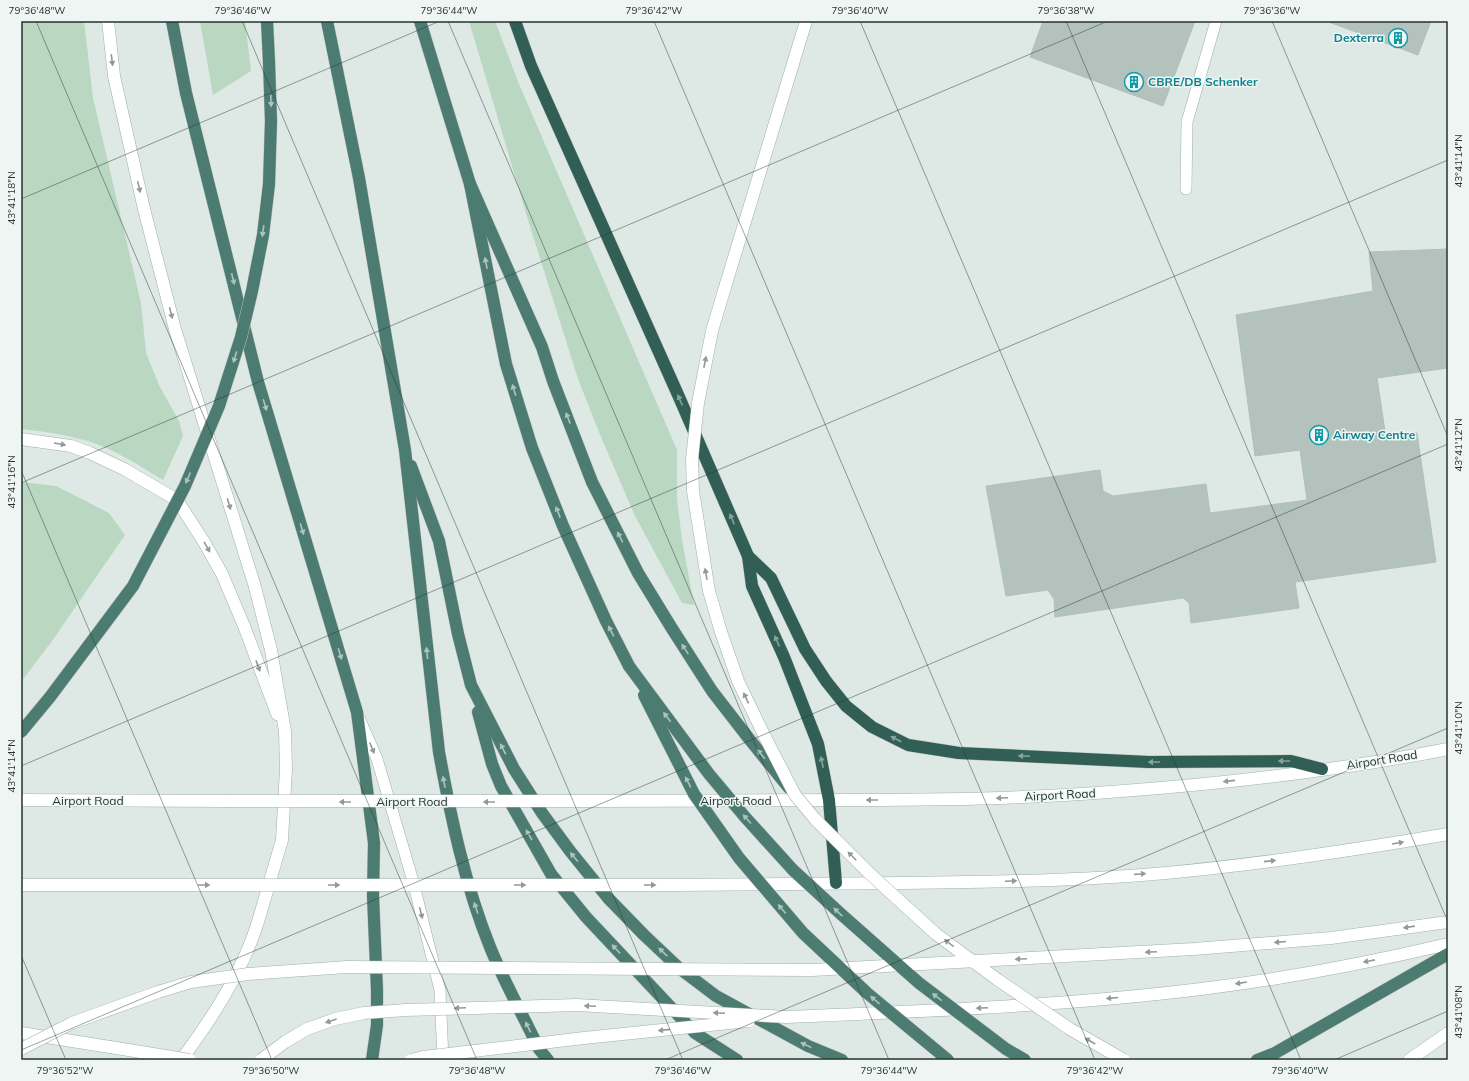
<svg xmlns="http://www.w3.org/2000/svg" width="1469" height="1081" viewBox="0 0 1469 1081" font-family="Mulish,sans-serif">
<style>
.green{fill:#bad7c2}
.building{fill:#b4c2bd;stroke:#b2c0bb}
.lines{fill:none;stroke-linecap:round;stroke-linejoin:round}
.service-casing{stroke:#a2afaa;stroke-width:12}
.minor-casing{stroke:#a2afaa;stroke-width:13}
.tertiary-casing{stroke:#a2afaa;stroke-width:13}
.secondary-casing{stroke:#9fb2ab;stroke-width:13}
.trunk-casing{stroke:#bdc2c1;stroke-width:13}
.motorway-casing{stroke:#bdc2c1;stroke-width:13}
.service{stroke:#fff;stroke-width:11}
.minor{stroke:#fff;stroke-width:12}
.tertiary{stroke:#fff;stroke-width:12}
.secondary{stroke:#fff;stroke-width:12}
.trunk{stroke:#4c7b71;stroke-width:12}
.motorway{stroke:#315e55;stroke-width:12}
.minor-bridge-casing{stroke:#a2afaa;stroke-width:13;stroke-linecap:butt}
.tertiary-bridge-casing{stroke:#a2afaa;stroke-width:13;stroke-linecap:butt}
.secondary-bridge-casing{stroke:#9fb2ab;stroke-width:13;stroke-linecap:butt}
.trunk-bridge-casing{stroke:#bdc2c1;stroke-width:13;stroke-linecap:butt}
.minor-bridge{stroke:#fff;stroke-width:12}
.tertiary-bridge{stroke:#fff;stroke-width:12}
.secondary-bridge{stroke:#fff;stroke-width:12}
.trunk-bridge{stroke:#4c7b71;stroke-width:12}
.oneway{fill:#909a98}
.oneway2{fill:#adc4be}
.oneway3{fill:#86a29c}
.ticks{fill:none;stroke:#223530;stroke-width:1;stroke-opacity:0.45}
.labels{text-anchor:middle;stroke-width:3;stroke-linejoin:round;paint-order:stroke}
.culture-label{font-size:12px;font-weight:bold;fill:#0d838f;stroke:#eef5f2;text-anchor:start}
.street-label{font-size:12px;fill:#223530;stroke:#eef5f2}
.neatline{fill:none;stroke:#223530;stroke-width:1.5}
.ticks-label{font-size:10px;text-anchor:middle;fill:#223530}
</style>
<rect width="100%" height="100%" fill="#dee8e4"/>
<g class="green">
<path d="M21,21H84L93,98L141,303L146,353L159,385L179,421L183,436L163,480C140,466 114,449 88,441C66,435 44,431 21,429Z"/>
<path d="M200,21H245L251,71L213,95Z"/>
<path d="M469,21H495L519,84L677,450V499L682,540L694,605L682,603L635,516L601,437L578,379L528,220Z"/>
<path d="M21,482L56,486L109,513L125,535L52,641L21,682Z"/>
</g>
<g class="building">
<path d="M1043,21H1195L1163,106L1030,57Z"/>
<path d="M1326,21H1431L1418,55Z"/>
<path d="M1448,249V368L1377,378L1386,438L1417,433L1436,562L1295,582L1299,608L1191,623L1189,603L1183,598L1055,617L1054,599L1048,590L1006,596L986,486L1100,470L1103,491L1113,496L1206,484L1210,513L1307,500L1300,450L1255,456L1236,315L1373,291L1369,252Z"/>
</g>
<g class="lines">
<g class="service-casing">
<g id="service">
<path d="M1186,189L1187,122L1216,21"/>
<path d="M360,720L377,759L413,881L440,990L443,1060"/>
</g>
</g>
<g class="minor-casing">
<path id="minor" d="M21,1033L110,1047"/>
</g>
<g class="tertiary-casing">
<g id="tertiary">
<path d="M108,21L114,76L144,209L175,329L255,587L271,650L285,731L286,769L282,840L257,925C241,974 212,1019 181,1060"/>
<path d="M726,284L806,21"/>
<path d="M21,439L71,446L90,453L124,469L177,500L204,542L222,574L244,626L277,714"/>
<path d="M786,1017C925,1011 1063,1006 1201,989C1284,979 1367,963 1448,944"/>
<path d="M1409,1060L1448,1033"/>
</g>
</g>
<g class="secondary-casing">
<g id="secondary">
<path d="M21,800L227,801"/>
<path d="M598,801C685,801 772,800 859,800C928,800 997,799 1065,795C1193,787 1322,774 1448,749"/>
<path d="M21,885H165"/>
<path d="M676,885C751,884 826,883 902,883C990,882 1078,881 1166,873C1261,864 1355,850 1448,834"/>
</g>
</g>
<g class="trunk-casing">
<g id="trunk">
<path d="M172,21L186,93L258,382L357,712L374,843L373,896L377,990V1025L372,1060"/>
<path d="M267,21L269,62"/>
<path d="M327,21L359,178L405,450L439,752C451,818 465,885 490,947C504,982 523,1015 539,1049L548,1060"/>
<path d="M420,21L470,184L506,364L532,448L563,526L606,621L629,666"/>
<path d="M470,184L542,347L553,381L592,482L638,573L671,627L712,691L750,740L789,788"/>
<path d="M411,466L439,541L458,634L471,685L514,769L542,813L570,851L608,898L644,935L679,968L716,996L808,1046L842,1060"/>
<path d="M478,712L492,764L501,786L551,874L586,917L695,1033L737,1060"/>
<path d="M1257,1060L1275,1053L1448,954"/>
</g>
</g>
<g class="motorway-casing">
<g id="motorway">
<path d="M515,21L531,66L679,397L748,556L752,586L784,657L818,744L829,800L836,883"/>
<path d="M748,556L771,578L805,649L826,681L846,706L872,727L908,745L959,753L1149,762L1291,761L1322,769"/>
</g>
</g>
<use href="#service" class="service"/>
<use href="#minor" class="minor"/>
<use href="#tertiary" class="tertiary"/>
<use href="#secondary" class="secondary"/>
<use href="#trunk" class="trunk"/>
<use href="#motorway" class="motorway"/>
<g class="minor-bridge-casing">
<path id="minor-bridge" d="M110,1047L190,1060"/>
</g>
<g class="tertiary-bridge-casing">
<g id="tertiary-bridge">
<path d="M726,284L712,331L698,403L692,459L693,491L709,591L721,632L738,681L764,735L795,795L815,819L869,873L936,934L998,980L1070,1029L1124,1060"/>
<path d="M21,1049L72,1023L158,992L191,982L248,974L347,967L812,970L1194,949L1331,938L1448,922"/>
<path d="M261,1060L285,1042L307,1029L335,1019L364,1013L406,1010L577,1005L786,1017"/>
<path d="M411,1060L423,1057L584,1038L749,1021"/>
</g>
</g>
<g class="secondary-bridge-casing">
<g id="secondary-bridge">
<path d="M227,801H598"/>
<path d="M165,885H676"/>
</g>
</g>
<g class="trunk-bridge-casing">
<g id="trunk-bridge">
<path d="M629,666L709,774L745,817L793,870L842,915L919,983L1006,1049L1025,1060"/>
<path d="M644,695L694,794L739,858L803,933L867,993L948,1060"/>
<path d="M21,732L50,697L133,586L185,486L219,406L241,337L252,291L263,235L269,184L271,121L269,62"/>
</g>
</g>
<use href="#minor-bridge" class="minor-bridge"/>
<use href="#tertiary-bridge" class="tertiary-bridge"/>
<use href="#secondary-bridge" class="secondary-bridge"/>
<use href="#trunk-bridge" class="trunk-bridge"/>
</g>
<defs><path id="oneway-solid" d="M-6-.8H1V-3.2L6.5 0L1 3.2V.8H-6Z"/></defs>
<g class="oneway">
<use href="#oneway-solid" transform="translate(112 60) rotate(83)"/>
<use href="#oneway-solid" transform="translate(139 187) rotate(77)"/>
<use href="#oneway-solid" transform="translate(171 313) rotate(76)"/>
<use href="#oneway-solid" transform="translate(705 362) rotate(-79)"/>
<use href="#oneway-solid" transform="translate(60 444) rotate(10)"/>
<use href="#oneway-solid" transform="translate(229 504) rotate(73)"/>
<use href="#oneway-solid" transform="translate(207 547) rotate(60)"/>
<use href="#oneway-solid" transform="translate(706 574) rotate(-100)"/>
<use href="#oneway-solid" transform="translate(258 666) rotate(70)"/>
<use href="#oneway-solid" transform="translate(746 698) rotate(-115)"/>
<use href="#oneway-solid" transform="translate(372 748) rotate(67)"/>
<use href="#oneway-solid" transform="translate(1229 781) rotate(174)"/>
<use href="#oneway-solid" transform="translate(1002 798) rotate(178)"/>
<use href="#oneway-solid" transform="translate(872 800) rotate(-180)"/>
<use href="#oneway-solid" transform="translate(345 802) rotate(-180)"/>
<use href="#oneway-solid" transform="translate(489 802) rotate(180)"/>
<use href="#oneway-solid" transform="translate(1398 843) rotate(-10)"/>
<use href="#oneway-solid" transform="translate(852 856) rotate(-135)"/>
<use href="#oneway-solid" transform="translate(1270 861) rotate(-6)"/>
<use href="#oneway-solid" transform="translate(1140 874) rotate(-4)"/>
<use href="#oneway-solid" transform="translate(1011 881) rotate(-2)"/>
<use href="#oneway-solid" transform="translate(204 885)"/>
<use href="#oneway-solid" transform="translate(334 885)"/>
<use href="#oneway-solid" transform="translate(520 885)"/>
<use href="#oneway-solid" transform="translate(650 885)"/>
<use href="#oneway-solid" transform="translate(421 913) rotate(76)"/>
<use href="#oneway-solid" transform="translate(1409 927) rotate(172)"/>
<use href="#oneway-solid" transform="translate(1280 942) rotate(175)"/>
<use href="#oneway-solid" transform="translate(949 943) rotate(-143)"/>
<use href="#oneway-solid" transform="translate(1151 952) rotate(177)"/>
<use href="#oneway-solid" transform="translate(1021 959) rotate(177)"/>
<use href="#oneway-solid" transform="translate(1369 961) rotate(169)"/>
<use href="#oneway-solid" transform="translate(1241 983) rotate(171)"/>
<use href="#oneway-solid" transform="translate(1112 998) rotate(175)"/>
<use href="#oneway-solid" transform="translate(590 1006) rotate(-177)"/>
<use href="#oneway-solid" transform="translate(460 1008) rotate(178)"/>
<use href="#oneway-solid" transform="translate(982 1008) rotate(177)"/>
<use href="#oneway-solid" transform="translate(719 1013) rotate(-177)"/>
<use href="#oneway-solid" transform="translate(331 1021) rotate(161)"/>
<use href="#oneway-solid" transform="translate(664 1030) rotate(174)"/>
<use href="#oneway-solid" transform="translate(1090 1041) rotate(-150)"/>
</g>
<g class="oneway2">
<use href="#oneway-solid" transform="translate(271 101) rotate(88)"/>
<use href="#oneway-solid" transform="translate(263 231) rotate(98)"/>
<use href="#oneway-solid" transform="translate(486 263) rotate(-101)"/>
<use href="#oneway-solid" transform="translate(233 279) rotate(76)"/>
<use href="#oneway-solid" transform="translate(235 357) rotate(107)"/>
<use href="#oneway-solid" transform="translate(514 390) rotate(-107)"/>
<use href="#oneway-solid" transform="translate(265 405) rotate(73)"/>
<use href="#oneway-solid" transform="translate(568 418) rotate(-111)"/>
<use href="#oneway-solid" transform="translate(188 478) rotate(114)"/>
<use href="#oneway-solid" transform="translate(558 512) rotate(-111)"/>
<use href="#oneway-solid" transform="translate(302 529) rotate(73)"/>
<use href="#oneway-solid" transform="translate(620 537) rotate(-117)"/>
<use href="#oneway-solid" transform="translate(611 631) rotate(-117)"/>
<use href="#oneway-solid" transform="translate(685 649) rotate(-123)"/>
<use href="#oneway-solid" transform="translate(427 653) rotate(-96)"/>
<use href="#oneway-solid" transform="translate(340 654) rotate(73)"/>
<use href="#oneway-solid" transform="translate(667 717) rotate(-127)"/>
<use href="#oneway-solid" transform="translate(503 749) rotate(-118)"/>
<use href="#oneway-solid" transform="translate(761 754) rotate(-129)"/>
<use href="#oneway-solid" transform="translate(444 782) rotate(-101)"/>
<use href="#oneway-solid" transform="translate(688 782) rotate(-117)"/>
<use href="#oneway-solid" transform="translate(747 819) rotate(-132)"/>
<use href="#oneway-solid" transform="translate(529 835) rotate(-120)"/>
<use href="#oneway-solid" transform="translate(574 857) rotate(-130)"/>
<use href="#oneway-solid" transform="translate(476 908) rotate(-109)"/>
<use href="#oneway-solid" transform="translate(782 909) rotate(-130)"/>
<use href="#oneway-solid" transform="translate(838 912) rotate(-137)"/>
<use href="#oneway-solid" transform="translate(616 949) rotate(-133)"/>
<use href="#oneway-solid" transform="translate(663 952) rotate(-136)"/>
<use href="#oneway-solid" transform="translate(937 997) rotate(-143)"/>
<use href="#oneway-solid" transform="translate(875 1000) rotate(-140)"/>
<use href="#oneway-solid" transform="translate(528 1027) rotate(-116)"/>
<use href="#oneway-solid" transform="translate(806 1045) rotate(-154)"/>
</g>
<g class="oneway3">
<use href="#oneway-solid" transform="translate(680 400) rotate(-114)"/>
<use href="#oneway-solid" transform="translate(732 519) rotate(-113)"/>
<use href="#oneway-solid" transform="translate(777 641) rotate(-114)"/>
<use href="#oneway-solid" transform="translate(896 739) rotate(-153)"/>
<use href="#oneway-solid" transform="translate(1024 756) rotate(-177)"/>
<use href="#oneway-solid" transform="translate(1284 761) rotate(180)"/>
<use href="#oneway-solid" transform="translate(822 762) rotate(-102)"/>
<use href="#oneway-solid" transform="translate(1154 762) rotate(-180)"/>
</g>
<path class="ticks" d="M36,21L477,1060M242,21L683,1060M448,21L889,1060M654,21L1095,1060M860,21L1301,1060M1066,21L1448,922M1272,21L1448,437M21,199L440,21M21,470L272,1060M21,483L1108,21M21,766L1448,160M21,955L66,1060M21,1050L1448,444M665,1060L1448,728M1334,1060L1448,1011"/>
<defs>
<g id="building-ring" transform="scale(1)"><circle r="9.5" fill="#eef5f2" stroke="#0f9aa8" stroke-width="1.5"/><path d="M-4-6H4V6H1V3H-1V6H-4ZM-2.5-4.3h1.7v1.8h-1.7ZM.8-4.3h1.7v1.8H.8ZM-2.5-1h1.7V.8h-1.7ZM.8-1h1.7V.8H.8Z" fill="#0f9aa8"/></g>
</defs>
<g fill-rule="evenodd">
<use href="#building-ring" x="1398" y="38"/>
<use href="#building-ring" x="1134" y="82"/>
<use href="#building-ring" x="1319" y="435"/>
</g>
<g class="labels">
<g class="culture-label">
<text x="1384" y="42" text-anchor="end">Dexterra</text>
<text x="1148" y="86">CBRE/DB Schenker</text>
<text x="1333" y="439">Airway Centre</text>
</g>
<g class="street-label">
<text transform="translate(1382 760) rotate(-9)" y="4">Airport Road</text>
<text transform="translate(1060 795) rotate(-3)" y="4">Airport Road</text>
<text x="88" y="805">Airport Road</text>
<text x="736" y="805">Airport Road</text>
<text x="412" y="806">Airport Road</text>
</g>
</g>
<rect width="1469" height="1081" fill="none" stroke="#eef5f2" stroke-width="44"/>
<rect x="22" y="22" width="1425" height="1037" class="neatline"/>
<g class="ticks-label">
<text x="37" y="14">79°36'48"W</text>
<text x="243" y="14">79°36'46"W</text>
<text x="449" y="14">79°36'44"W</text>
<text x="654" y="14">79°36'42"W</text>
<text x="860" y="14">79°36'40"W</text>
<text x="1066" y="14">79°36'38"W</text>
<text x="1272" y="14">79°36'36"W</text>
<text transform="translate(1458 161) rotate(-90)" y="4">43°41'14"N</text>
<text transform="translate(11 198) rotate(-90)" y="4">43°41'18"N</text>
<text transform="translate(1458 445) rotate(-90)" y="4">43°41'12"N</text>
<text transform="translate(11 482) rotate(-90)" y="4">43°41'16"N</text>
<text transform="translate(1458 728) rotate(-90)" y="4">43°41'10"N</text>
<text transform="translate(11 766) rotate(-90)" y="4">43°41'14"N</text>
<text transform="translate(1458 1012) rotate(-90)" y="4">43°41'08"N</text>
<text x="65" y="1074">79°36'52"W</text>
<text x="271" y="1074">79°36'50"W</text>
<text x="477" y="1074">79°36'48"W</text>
<text x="683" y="1074">79°36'46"W</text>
<text x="889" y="1074">79°36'44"W</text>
<text x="1095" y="1074">79°36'42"W</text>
<text x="1300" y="1074">79°36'40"W</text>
</g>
</svg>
